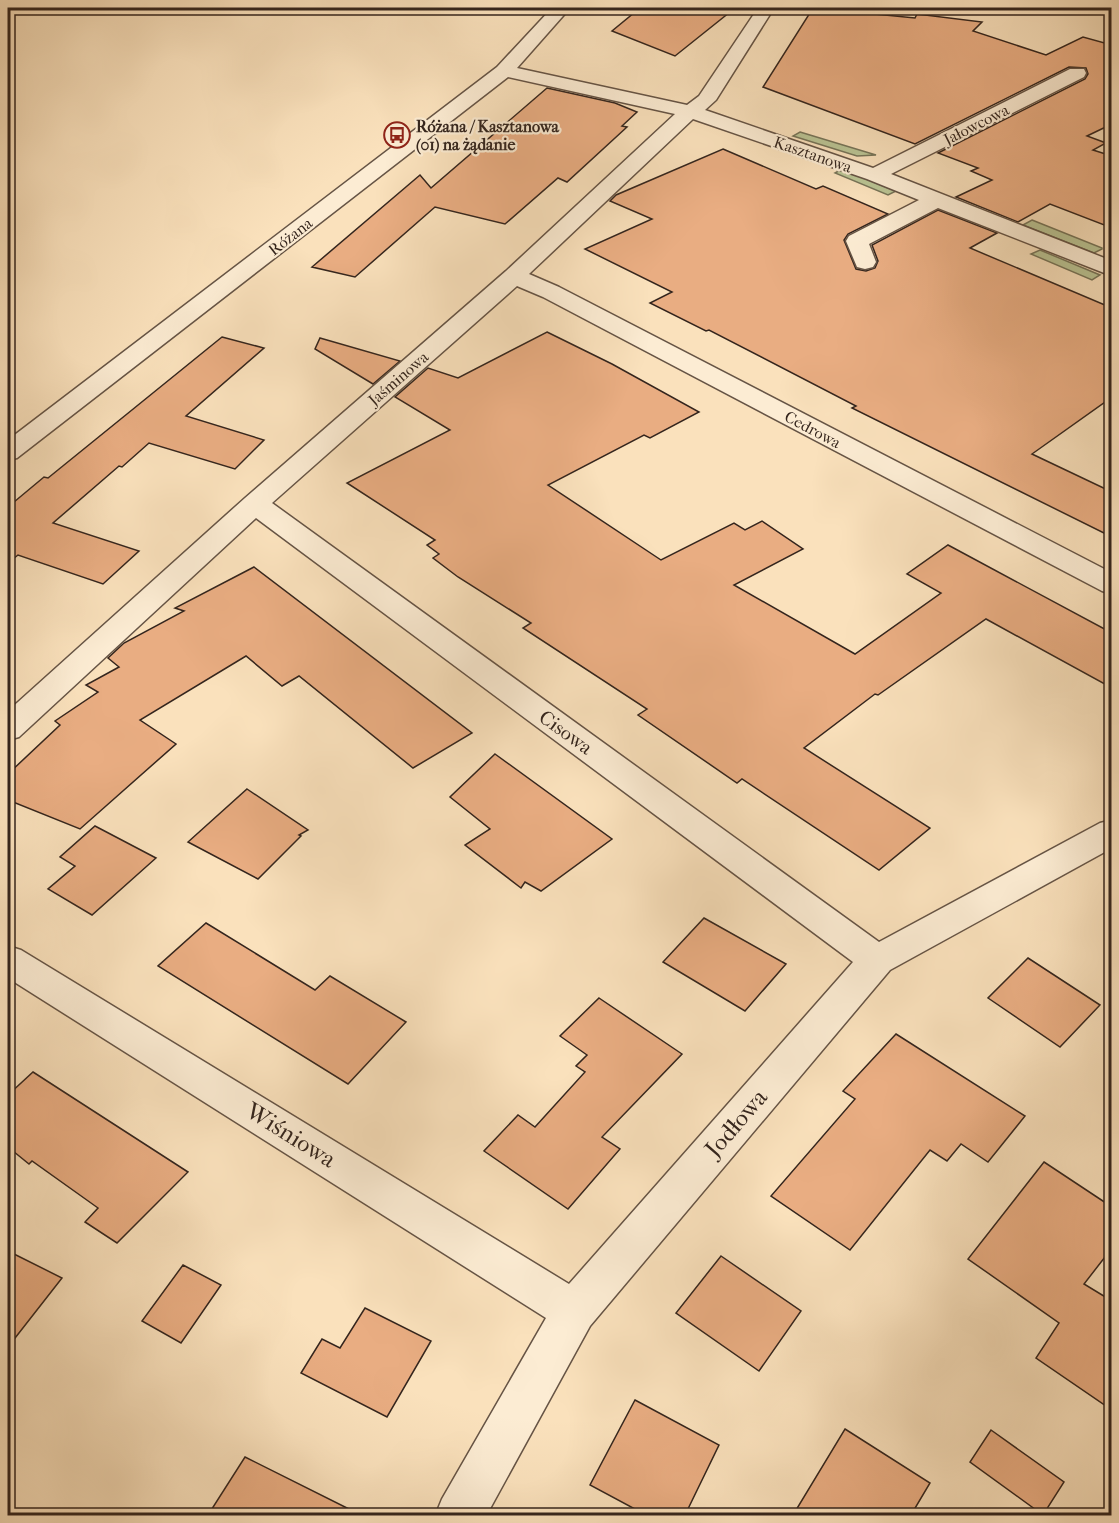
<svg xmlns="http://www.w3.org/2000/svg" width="1119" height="1523" viewBox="0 0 1119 1523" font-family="'IM FELL French Canon',serif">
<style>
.green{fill:#bac494;stroke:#777458;stroke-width:1.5}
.building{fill:#e9ad82;stroke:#34251d;stroke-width:1.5}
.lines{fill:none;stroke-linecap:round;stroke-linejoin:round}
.minor-casing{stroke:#665445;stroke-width:3}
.minor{fill:#fcecd3;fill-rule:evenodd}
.labels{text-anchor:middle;stroke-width:4.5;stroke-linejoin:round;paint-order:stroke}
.far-street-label{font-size:16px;fill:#34251d;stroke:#fcecd3}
.far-poi-label{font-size:16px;font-weight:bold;fill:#34251d;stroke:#fcecd3;text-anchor:start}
.street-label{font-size:20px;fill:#34251d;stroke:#fcecd3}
.near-street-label{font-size:24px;fill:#34251d;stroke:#fcecd3}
</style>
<rect width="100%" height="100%" fill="#fae1bc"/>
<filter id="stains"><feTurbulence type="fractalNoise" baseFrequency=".00333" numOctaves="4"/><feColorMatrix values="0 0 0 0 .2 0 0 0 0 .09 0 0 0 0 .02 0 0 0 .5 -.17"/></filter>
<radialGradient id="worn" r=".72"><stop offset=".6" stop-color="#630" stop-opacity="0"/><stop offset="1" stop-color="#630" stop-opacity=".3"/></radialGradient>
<g class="green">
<path d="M800,132L876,155L857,156L793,136Z"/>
<path d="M842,169L896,191L888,195L835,173Z"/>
<path d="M1032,220L1102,248V249L1094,253L1023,225Z"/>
<path d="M1040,250L1100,275L1092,280L1031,254Z"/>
</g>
<g class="building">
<path d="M640,8H735L675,56L612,31Z"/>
<path d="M813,8L915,18L917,14L982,22L973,31L1046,55L1083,37L1112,45V124L1087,136L1106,143L1093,150L1112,156V228L1050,204L1018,222L956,197L992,180L971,171L978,168L938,153L1085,79L1088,74L1086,68L1069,67L915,144L763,87Z"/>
<path d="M547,88L615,103L637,112L622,126L627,127L567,182L558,178L505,224L435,207L355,277L312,267L420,175L431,188Z"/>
<path d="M723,149L816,189L823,186L888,214L848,234L844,240L856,269L866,271L875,268L878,261L872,245L938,210L997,233L970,248L1112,308V397L1032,454L1112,492V537L852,408L856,406L709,330L706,331L650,303L672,292L585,249L652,219L610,201L616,195Z"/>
<path d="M547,332L612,364L699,412L650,438L644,435L548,485L661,560L734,523L745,530L762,521L803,549L734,585L855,654L941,593L907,574L948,545L1112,633V688L986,619L878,695L875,694L804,748L930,828L879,870L742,779L737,783L638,715L647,709L523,628L531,623L458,577L433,558L439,554L427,545L435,540L347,483L450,430L395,397L428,368L458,378Z"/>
<path d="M222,337L264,348L186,416L264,440L235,469L149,443L122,467L119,466L53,523L139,551L103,584L18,555L8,563V507L44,477L48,478Z"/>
<path d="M320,338L400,361L373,384L315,349Z"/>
<path d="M254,567L472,733L413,768L299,676L282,686L246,656L140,720L176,744L80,829L8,800V774L60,725L55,721L98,692L86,685L119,667L108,658L124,643L184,611L175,608Z"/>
<path d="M495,754L612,839L541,891L525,882L521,888L465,845L490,829L450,797Z"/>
<path d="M247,789L308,830L299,835L301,836L258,879L188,842Z"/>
<path d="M95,826L156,858L92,915L48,889L75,866L60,857Z"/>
<path d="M704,918L786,964L745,1011L663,962Z"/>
<path d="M206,923L315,990L330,976L406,1022L348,1084L158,966Z"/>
<path d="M1028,958L1100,1005L1060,1047L988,998Z"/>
<path d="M599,998L682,1054L602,1137L620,1149L568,1209L484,1151L518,1115L535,1127L585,1072L576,1066L587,1055L560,1036Z"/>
<path d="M896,1034L1025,1116L988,1162L961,1144L947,1161L930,1150L850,1250L771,1196L855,1099L843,1091Z"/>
<path d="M33,1072L188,1172L117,1243L85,1222L98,1208L32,1161L29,1164L8,1147V1095Z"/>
<path d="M1044,1162L1112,1207V1248L1084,1284L1112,1301V1410L1036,1358L1059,1323L968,1259Z"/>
<path d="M8,1251L62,1278L8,1347Z"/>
<path d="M721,1256L801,1311L759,1371L676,1313Z"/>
<path d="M183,1265L221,1285L181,1343L142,1321Z"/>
<path d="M365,1308L431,1341L387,1417L301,1373L322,1339L340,1348Z"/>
<path d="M635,1400L719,1445L685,1515H646L590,1485Z"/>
<path d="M845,1429L930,1483L911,1515H793Z"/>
<path d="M991,1430L1064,1482L1043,1515L970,1462Z"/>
<path d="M245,1457L361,1515H208Z"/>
</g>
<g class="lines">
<g class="minor-casing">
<path id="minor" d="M552,8H570L517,68L687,105L699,96L758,8H774L716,100L705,110L873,168L1070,69H1084L1086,73L1084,77L891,174L1112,261V276L938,208L869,244L876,262L873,267L865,269L857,267L846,241L849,236L919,200L867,179L693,119L529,274L559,287L1112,573V594L1102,591L543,297L517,286L272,503L879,942L1100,823L1112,820V848L890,970L590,1326L486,1516H435L442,1499L546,1318L8,978V946L21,950L569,1284L853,962L256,518L19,737L8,740V711L245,498L506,271L675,114L508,77L17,458L8,460V440L497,67Z"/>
</g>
<use href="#minor" class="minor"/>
</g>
<defs>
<g id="bus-ring" transform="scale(1.35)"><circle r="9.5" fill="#fcecd3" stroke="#8f2418" stroke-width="1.5"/><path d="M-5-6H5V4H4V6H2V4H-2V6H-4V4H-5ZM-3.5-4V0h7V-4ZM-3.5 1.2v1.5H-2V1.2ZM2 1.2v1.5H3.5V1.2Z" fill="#8f2418"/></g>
</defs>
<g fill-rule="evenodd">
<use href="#bus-ring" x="397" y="135"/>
</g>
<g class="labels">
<g class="far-street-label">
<text transform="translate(976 124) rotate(-27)" y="6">Jałowcowa</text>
<text transform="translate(813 154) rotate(19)" y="6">Kasztanowa</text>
<text transform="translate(290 236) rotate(-38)" y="6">Różana</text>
<text transform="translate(398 378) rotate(-41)" y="6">Jaśminowa</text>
<text transform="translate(813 429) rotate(28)" y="6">Cedrowa</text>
</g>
<g class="far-poi-label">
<text x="416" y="132">Różana / Kasztanowa<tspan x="416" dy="18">(01) na żądanie</tspan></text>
</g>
<g class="street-label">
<text transform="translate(566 732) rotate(36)" y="7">Cisowa</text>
</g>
<g class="near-street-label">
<text transform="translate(736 1123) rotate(-49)" y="8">Jodłowa</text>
<text transform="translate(291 1135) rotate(32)" y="8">Wiśniowa</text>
</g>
</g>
<rect width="1119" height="1523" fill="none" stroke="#fae1bc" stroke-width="30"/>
<rect x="9" y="9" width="1101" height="1505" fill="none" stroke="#34251d" stroke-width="3"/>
<rect x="15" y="15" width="1089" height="1493" fill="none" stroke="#34251d" stroke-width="1.5"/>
<rect width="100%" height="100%" filter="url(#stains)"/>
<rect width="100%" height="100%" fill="url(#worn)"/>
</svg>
